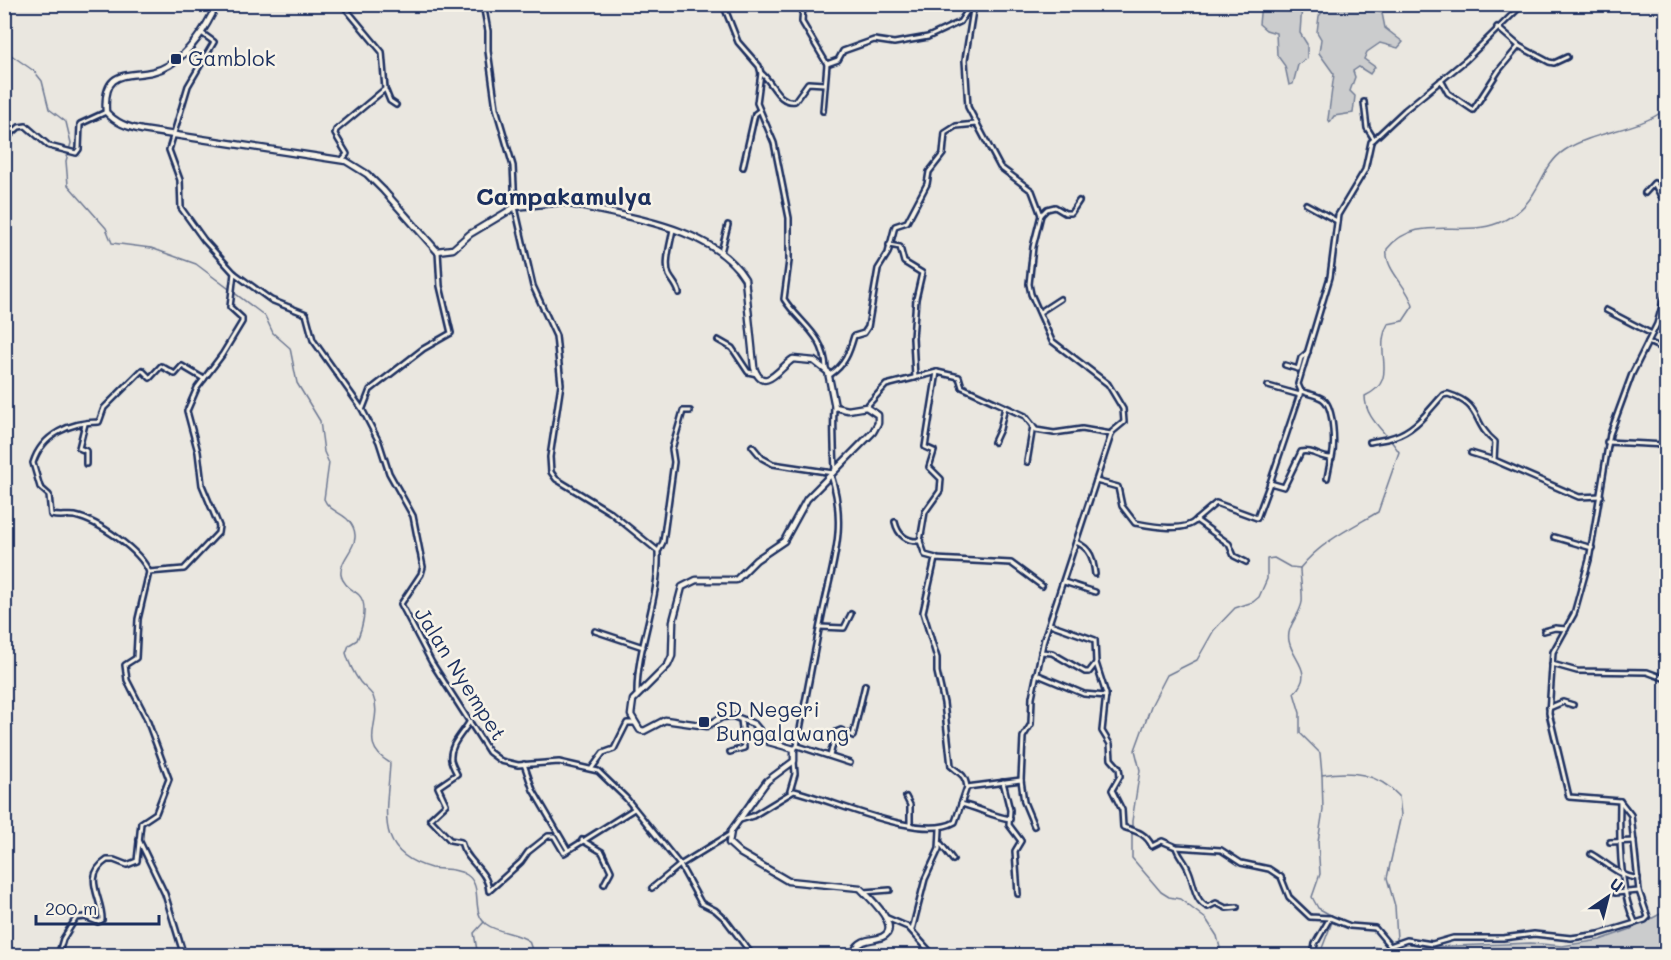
<svg xmlns="http://www.w3.org/2000/svg" width="1671" height="960" viewBox="0 0 1671 960" font-family="Mali,sans-serif">
<style>
.green{fill:#cbcccd;stroke:#737e96;stroke-width:1.5}
.lines{fill:none;stroke-linecap:round;stroke-linejoin:round}
.stream{stroke:#6d7892;stroke-width:1.5}
.minor-casing{stroke:#1b2f5e;stroke-width:8}
.tertiary-casing{stroke:#1b2f5e;stroke-width:9}
.minor{stroke:#f7f3e8;stroke-width:3}
.tertiary{stroke:#f7f3e8;stroke-width:4.5}
.poi-dot{fill:#1b2f5e;stroke:#f7f3e8;stroke-width:2}
.labels{text-anchor:middle;stroke-width:5;stroke-linejoin:round;paint-order:stroke}
.poi-label{font-size:21px;fill:#1b2f5e;stroke:#f7f3e8;text-anchor:start}
.street-label{font-size:21px;fill:#1b2f5e;stroke:#f7f3e8}
.quarter-label{font-size:24px;font-weight:bold;fill:#1b2f5e;stroke:#f7f3e8}
</style>
<rect width="100%" height="100%" fill="#eae7e0"/>
<filter id="ink" filterUnits="userSpaceOnUse"><feTurbulence type="fractalNoise" baseFrequency=".0167" numOctaves="2"/><feDisplacementMap in="SourceGraphic" scale="12" xChannelSelector="R" yChannelSelector="G"/><feConvolveMatrix kernelMatrix="1 2 1 2 8 2 1 2 1" color-interpolation-filters="sRGB"/></filter>
<g filter="url(#ink)">
<g class="green">
<path d="M1261,4L1288,7L1293,5H1302L1300,33L1307,44V58L1298,65L1293,84L1289,85L1285,66L1277,55L1276,33L1266,30L1259,24Z"/>
<path d="M1329,4L1366,5L1382,13L1385,28L1403,42L1398,48L1380,43L1367,52L1364,59L1375,67L1370,74L1359,67L1353,71L1355,77L1350,91L1355,96L1353,113L1334,116L1330,122L1328,119L1334,74L1319,53L1321,39L1317,32L1319,16Z"/>
<path d="M1666,911V955H1367L1374,947L1386,951L1453,946L1531,943L1562,946L1600,940L1631,929Z"/>
</g>
<g class="lines">
<g class="stream">
<path d="M4,50L34,71L42,81L49,109L66,122L71,143L66,161L68,185L106,228L112,243L151,248L196,264L265,316L273,333L290,348L297,383L320,421L324,452L329,463L324,499C329,512 347,513 353,527C362,546 339,557 341,575C343,585 352,589 359,595C369,605 362,629 357,640L349,645L346,653C349,663 354,674 360,682C364,687 370,691 373,696C384,722 356,743 390,763C388,809 372,852 431,868C443,870 457,868 467,875C484,887 470,911 486,924C498,933 516,932 529,941L534,956"/>
<path d="M1322,775C1351,770 1378,773 1399,796L1401,815L1387,878L1395,906L1397,939L1402,952L1418,956"/>
<path d="M478,956L474,933L484,922"/>
<path d="M1222,956L1217,936L1206,919L1180,899L1169,897L1161,892L1132,858V821L1140,770L1135,750L1151,706L1167,675L1197,660L1214,630L1235,608L1253,602L1259,597L1267,579V559L1274,558L1290,567L1300,568"/>
<path d="M1319,956L1334,917L1318,908L1312,897L1320,874L1318,842L1323,810L1322,775L1320,753L1300,733V713L1294,693C1315,672 1293,661 1289,641C1286,626 1300,616 1302,602C1303,590 1300,580 1300,568C1321,542 1349,529 1378,512L1399,452C1387,432 1365,420 1365,396C1401,379 1372,353 1388,324L1403,321L1413,306C1409,287 1384,270 1387,249C1416,213 1461,238 1498,223C1543,205 1536,169 1565,150C1596,130 1636,132 1666,109"/>
</g>
<g class="minor-casing">
<g id="minor">
<path d="M342,4L382,52L385,89L336,130L335,134L347,154L342,160"/>
<path d="M483,4L488,31V51L496,108L513,166L515,207L533,286L556,336L561,384L550,457L551,472L556,479L610,512L658,551C660,600 637,644 637,693"/>
<path d="M723,4L738,42L759,66L761,73L757,103L774,143L789,218V261L784,299C800,324 825,335 826,369"/>
<path d="M803,4L802,22L827,64L838,60L843,51L874,40L894,43L928,37L960,22L972,4"/>
<path d="M974,4L965,60L968,107L1000,167L1032,191L1041,215L1033,247L1029,284L1031,294L1052,341L1108,384L1123,409L1124,422L1112,432L1044,639L1032,697L1031,724L1023,737L1021,780L1024,802L1034,826"/>
<path d="M1497,27L1519,46L1549,62L1554,63L1567,57"/>
<path d="M203,34L214,42L188,86L169,150L180,180L181,208L204,240L234,273L271,300L306,314L313,340L362,409L379,442L389,473L413,516L423,567L421,574L401,604L432,663L489,752L501,761L518,765L559,762L598,771L626,798L680,865L701,903L715,910L725,919L753,956"/>
<path d="M186,53L202,63"/>
<path d="M761,73C773,82 778,104 795,101L808,83L824,84"/>
<path d="M1441,80L1448,93L1473,110L1499,70L1519,46"/>
<path d="M386,91L390,101L396,105"/>
<path d="M1364,102L1367,128L1374,139"/>
<path d="M823,111L827,64"/>
<path d="M4,135H10L19,127L26,126L49,146L76,153L79,149L80,124L106,112"/>
<path d="M743,167L755,114L759,111"/>
<path d="M1645,193L1654,183L1661,196L1666,198"/>
<path d="M1306,204L1337,221"/>
<path d="M1041,215L1047,209L1055,207L1065,213H1071L1079,201"/>
<path d="M673,229C671,242 664,263 669,275C672,281 677,285 679,293"/>
<path d="M889,245L900,247L904,262L922,273L916,299L913,338L915,378"/>
<path d="M721,252L728,225"/>
<path d="M1606,310L1652,334"/>
<path d="M1040,312L1060,299"/>
<path d="M718,340L732,348L748,372L757,374"/>
<path d="M1648,342L1666,350"/>
<path d="M1285,365L1298,369L1301,358L1308,352"/>
<path d="M830,375C845,365 849,353 854,336L864,333L868,327L878,269L888,253L895,226L907,222L927,184L929,172L943,154L945,133L956,126L976,124"/>
<path d="M1268,386L1300,395"/>
<path d="M834,406C833,428 834,449 835,470"/>
<path d="M866,407L886,385L894,383L937,372L959,377L962,387L1025,416L1036,430L1054,433L1082,429L1111,434"/>
<path d="M363,408L370,390L423,349L451,333L440,286L438,251"/>
<path d="M85,424L79,448L86,451V464"/>
<path d="M994,442L1000,429L1005,407"/>
<path d="M1370,442C1378,440 1386,440 1393,437C1416,430 1428,411 1443,395L1448,394C1483,405 1471,422 1495,442L1494,460L1579,497L1601,496"/>
<path d="M1607,442L1666,445"/>
<path d="M752,446L762,458L773,464L833,473"/>
<path d="M1471,453L1494,460"/>
<path d="M1027,462L1033,426"/>
<path d="M1327,478L1331,458"/>
<path d="M1096,481L1118,487L1122,506L1135,523C1151,526 1185,533 1196,520L1229,544L1234,556L1246,562"/>
<path d="M1270,483L1301,391"/>
<path d="M1196,520L1216,503L1257,518L1270,483L1284,487L1301,452C1313,449 1320,459 1332,458C1335,445 1334,409 1324,400C1319,395 1307,394 1301,391L1298,384L1330,277L1338,215L1365,170L1371,142L1405,110L1466,60L1523,4"/>
<path d="M895,522C898,535 907,542 920,541L925,512L940,491L941,479L929,467L934,451L925,447L937,372"/>
<path d="M1554,537L1592,548"/>
<path d="M920,541L925,555L936,558"/>
<path d="M1076,542C1091,549 1093,558 1095,574"/>
<path d="M659,550L663,542L674,462L672,449L683,411H690"/>
<path d="M149,572C140,550 98,521 75,516C67,515 59,517 51,515L49,495L40,487L33,463C42,434 71,422 99,422L104,408L142,370L150,378L161,366L175,374L182,366L204,379"/>
<path d="M1064,582L1095,592"/>
<path d="M1050,624L1095,640L1096,663"/>
<path d="M820,627L844,628L851,614"/>
<path d="M595,631L643,647"/>
<path d="M1544,631L1555,628L1566,629"/>
<path d="M1041,652L1052,653L1085,672H1089L1096,663L1106,694L1102,731L1110,744L1111,759L1119,768L1120,776L1112,790L1122,810L1123,827C1135,831 1145,832 1152,846L1162,841L1176,847L1221,850L1241,863L1269,869L1281,877L1289,897L1310,917L1330,918L1350,926L1375,928L1390,946L1407,940L1432,944L1453,938H1503L1534,934L1571,938L1599,934L1645,920L1648,917L1639,891L1631,815L1620,801L1569,797L1549,713L1553,652L1574,614L1589,560L1610,434L1632,374L1657,324L1666,292"/>
<path d="M1552,664L1577,671L1647,672L1666,679"/>
<path d="M1036,674L1084,694L1106,696"/>
<path d="M1549,708L1563,702L1573,705"/>
<path d="M470,721C463,733 449,745 451,760C452,765 455,770 457,774L438,787L446,804L430,819L450,840L461,842C466,862 488,870 489,891L521,862L528,852L548,836H554L564,853L634,809"/>
<path d="M798,746L850,763"/>
<path d="M794,749L797,746C805,702 813,658 822,615C832,564 848,528 831,475"/>
<path d="M730,752L744,748L741,719"/>
<path d="M830,756L836,732L841,730L853,736L865,685"/>
<path d="M524,764L533,790L568,850"/>
<path d="M592,768L603,753L614,749L627,723H634"/>
<path d="M1003,782L1010,810L1009,825L1021,841L1015,851L1018,894"/>
<path d="M967,787L1021,780"/>
<path d="M790,791L795,774L794,761"/>
<path d="M906,797L910,805V824"/>
<path d="M1620,801C1619,836 1619,891 1635,922"/>
<path d="M961,804C979,808 991,816 1010,819"/>
<path d="M740,820L753,816L794,791C833,800 921,842 955,822L967,787C965,774 960,774 951,766L944,703L937,672V658L923,612L935,559L1011,563L1042,586"/>
<path d="M139,840L165,894L184,956"/>
<path d="M582,840L602,852L611,871L604,884"/>
<path d="M1610,842L1634,841"/>
<path d="M941,844L953,860"/>
<path d="M1176,847C1178,855 1185,861 1188,869C1194,881 1194,902 1208,907L1216,903L1226,908L1237,907"/>
<path d="M1591,854C1607,863 1619,877 1638,878"/>
<path d="M652,888L680,865L729,835"/>
<path d="M864,892L890,890"/>
<path d="M1615,893L1639,891"/>
<path d="M887,918L908,927L934,956"/>
<path d="M912,930L925,879L939,849L940,829"/>
<path d="M58,956L63,939L76,918L85,917L98,922L102,920C103,898 81,877 107,860H114L127,865L137,861L141,823L156,813L169,779L146,717L127,680L125,665L136,658L138,619L149,572L184,569L218,533L219,526L202,485L198,452L187,411L197,388L222,355L242,322V318L230,307L234,273"/>
<path d="M1313,956L1315,944L1330,918"/>
</g>
</g>
<g class="tertiary-casing">
<path id="tertiary" d="M217,4C206,28 192,51 169,65C139,84 102,59 106,112C116,123 127,127 142,130L346,161L367,174L383,190L437,251L453,249L470,234L515,207L562,202C619,217 712,224 745,279L754,367C763,397 782,365 793,359L814,361L828,372L835,407L848,410L866,407L878,415V423L873,432L807,499L784,541L756,560L736,580H696L682,587L673,621L672,656L668,665L633,700L631,715L640,730L644,731L665,720L707,726L722,717L733,716L754,724L769,742L794,749V761L767,781L731,831L729,843L740,853L788,881L860,888C869,897 903,928 882,937C872,941 863,938 856,948L857,956"/>
</g>
<use href="#minor" class="minor"/>
<use href="#tertiary" class="tertiary"/>
</g>
</g>
<g class="poi-dot">
<rect x="170" y="53" width="12" height="12" rx="3"/>
<rect x="698" y="716" width="12" height="12" rx="3"/>
</g>
<g class="labels">
<g class="poi-label">
<text x="188" y="66">Gamblok</text>
<text x="716" y="717">SD Negeri<tspan x="716" dy="24">Bungalawang</tspan></text>
</g>
<g class="street-label">
<text transform="translate(460 674) rotate(58)" y="7">Jalan Nyempet</text>
</g>
<g class="quarter-label">
<text x="564" y="205">Campakamulya</text>
</g>
</g>
<rect width="1671" height="960" fill="none" stroke="#f7f3e8" stroke-width="24"/>
<rect x="12" y="12" width="1647" height="936" fill="none" stroke="#1b2f5e" stroke-width="2" filter="url(#ink)"/>
<g transform="translate(1608 897) rotate(35)" stroke="#f7f3e8" stroke-width="4.5" paint-order="stroke">
<path d="M0-4.5L10 22L0 15L-10 22Z" fill="#1b2f5e"/>
<text y="-9" font-size="16" font-weight="bold" text-anchor="middle" fill="#1b2f5e">U</text>
</g>
<path d="M36 915v9h123v-9" fill="none" stroke="#1b2f5e" stroke-width="3"/>
<text x="45" y="915" font-size="18" fill="#1b2f5e" stroke="#f7f3e8" stroke-width="4.5" paint-order="stroke">200 m</text>
</svg>
